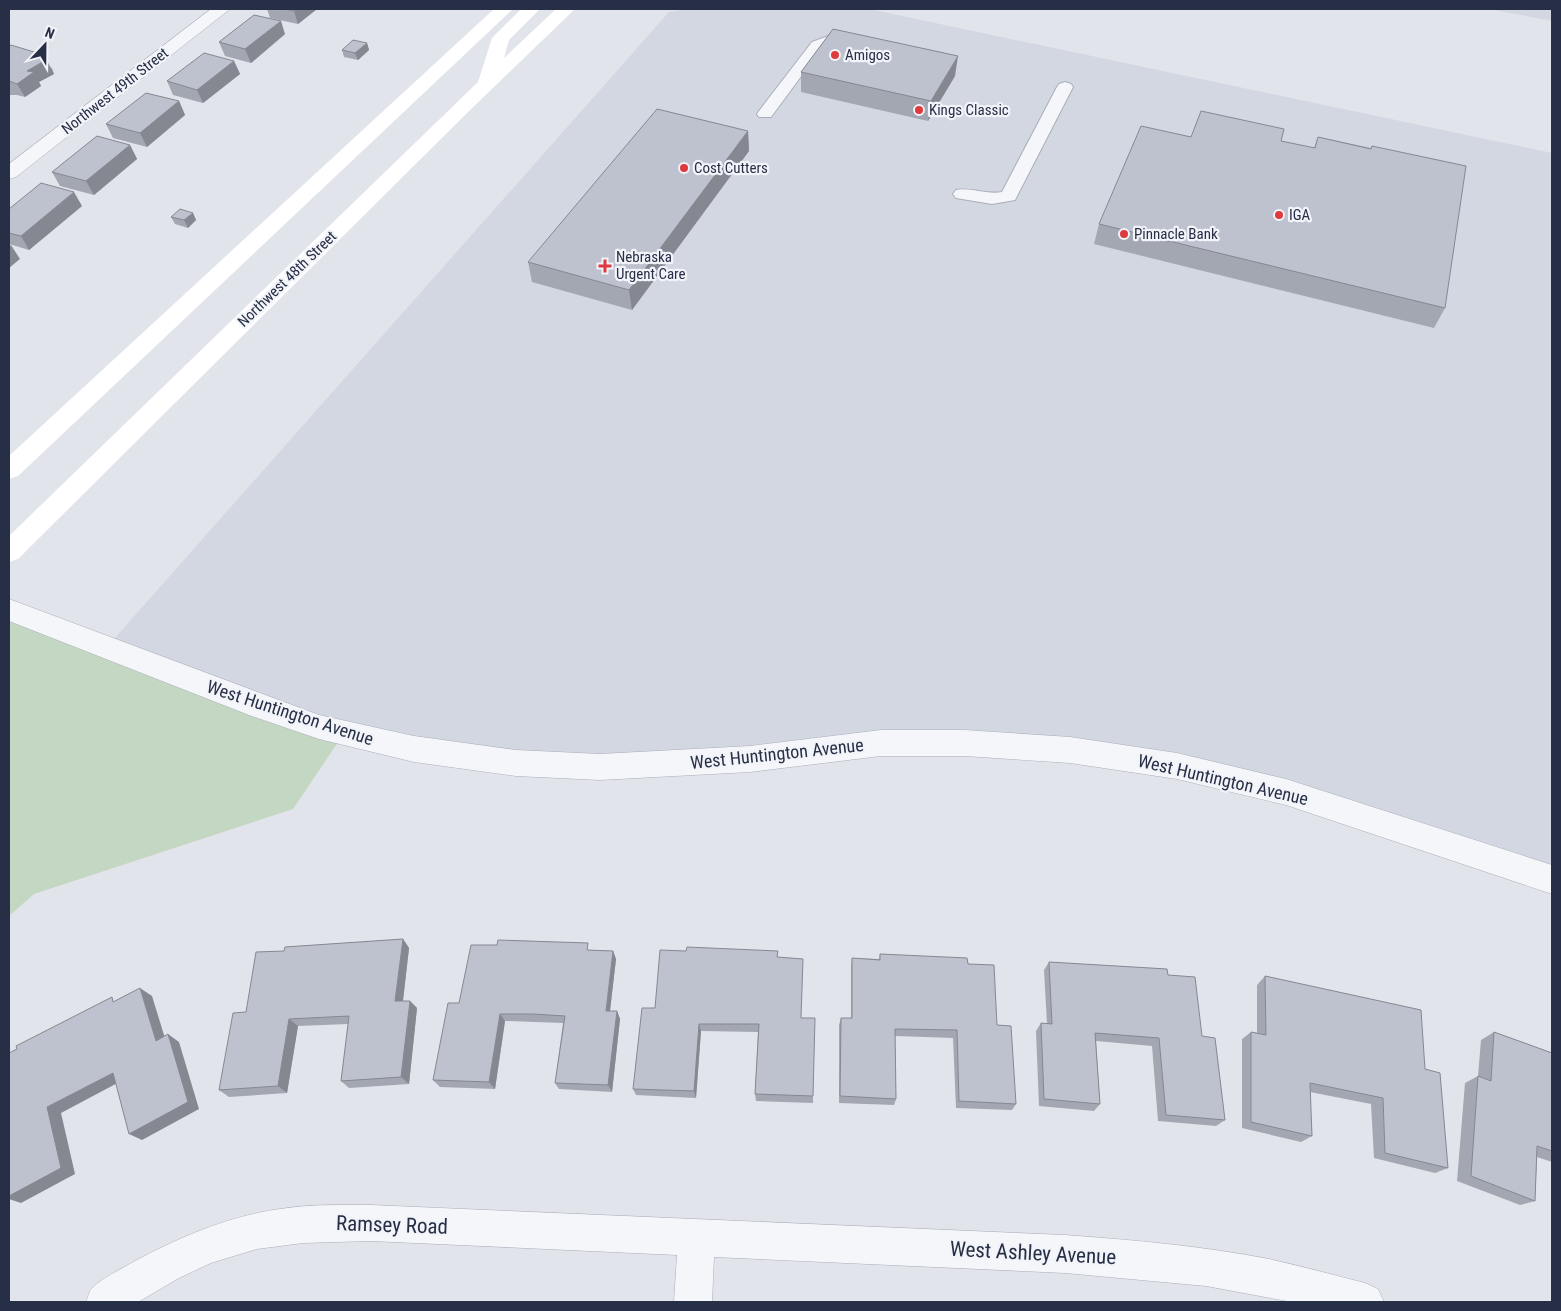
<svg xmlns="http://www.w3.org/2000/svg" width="1561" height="1311" viewBox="0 0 1561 1311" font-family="'Roboto Condensed',sans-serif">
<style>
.built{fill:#d2d7e1}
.green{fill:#c4d7c2}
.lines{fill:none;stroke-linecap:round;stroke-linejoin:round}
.service-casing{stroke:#aaaeba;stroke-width:2}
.minor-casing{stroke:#aaaeba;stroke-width:1}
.service{fill:#f5f6f9;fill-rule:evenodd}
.minor{fill:#f5f6f9;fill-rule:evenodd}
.secondary{fill:#fff;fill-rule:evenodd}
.wall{fill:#a3a7b2}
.shaded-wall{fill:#858891}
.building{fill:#bec2cf;stroke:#858891}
.poi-dot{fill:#de393d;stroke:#f2f4f9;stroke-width:2}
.labels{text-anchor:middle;stroke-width:4.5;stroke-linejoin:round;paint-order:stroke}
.far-poi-label{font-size:15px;fill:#272f46;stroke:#f2f4f9;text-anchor:start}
.far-street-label{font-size:15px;fill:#272f46;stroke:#f2f4f9}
.street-label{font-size:18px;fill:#272f46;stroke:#f2f4f9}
.near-street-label{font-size:21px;fill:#272f46;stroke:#f2f4f9}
</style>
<rect width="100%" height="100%" fill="#e2e4ec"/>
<g class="built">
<path d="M689,9H869L1552,153V880L1402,830L1070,750L750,759L414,749L106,648L669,12Z"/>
<path d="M1489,9H1552V21Z"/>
</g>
<path class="green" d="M9,610L106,648L345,732L293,809L34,894L9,916Z"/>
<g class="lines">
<g class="service-casing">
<g id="service">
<path d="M831,35L859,38L862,41L859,44C847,47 835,44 822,48L771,117H759L757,114L759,111L812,42Z"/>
<path d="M1065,82L1071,84L1073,87L1015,200L992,204L956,198L953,194L956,190C970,187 987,195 1002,192L1057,87L1059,84Z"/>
</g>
</g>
<g class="minor-casing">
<g id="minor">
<path d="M211,9H230L16,177L9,179V164Z"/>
<path d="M9,599L319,715L414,736L516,750L600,754L750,746L881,730H965L1070,737L1177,753L1286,779L1552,865V894L1286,805L1177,779L1070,763L965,756H881L750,772L600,780L516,776L414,762L319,739L249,715L9,621Z"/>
<path d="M371,1205L1065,1235C1133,1240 1202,1246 1269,1259C1301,1266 1333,1275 1365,1283L1378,1289L1384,1302H1292L1206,1286L1065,1273L714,1257L712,1302H674L677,1255L371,1241L303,1243L257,1249L211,1263L179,1278L138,1302H86C88,1298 89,1291 92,1288C102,1278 125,1267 137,1260C182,1236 230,1216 280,1209C310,1204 341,1205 371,1205Z"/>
</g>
</g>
<use href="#service" class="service"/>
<use href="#minor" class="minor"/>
<g class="secondary">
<path d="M494,9H513L18,476L9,479V456Z"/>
<path d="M521,9H540L509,40L504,58L556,9H575L466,114L18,559L9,562V536L478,82L492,38Z"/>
</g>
</g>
<g class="wall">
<path d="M267,9H317L298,24L270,18Z"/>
<path d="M285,34L251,63L225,56L219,42Z"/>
<path d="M367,43L369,50L358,60L344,57L342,50Z"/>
<path d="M9,47L52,68L54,74L39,82L41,86L25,97L17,95H9Z"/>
<path d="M234,61L240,74L203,103L173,95L167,81Z"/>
<path d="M801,72L955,76L928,121L801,92Z"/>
<path d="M179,101L185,115L147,147L113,138L106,124Z"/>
<path d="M748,131L749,151L632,310L532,282L528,262Z"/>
<path d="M1191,137L1281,141L1314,148L1318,137L1371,148L1372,146L1445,308L1434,328L1094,244L1099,224Z"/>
<path d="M130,145L137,159L94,195L60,186L52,172Z"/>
<path d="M82,206L29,250L9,244V209Z"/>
<path d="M193,213L196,220L188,228L175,224L171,217Z"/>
<path d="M403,939L409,948L403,1001H410L417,1008L409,1084L349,1088L341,1081L348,1024L298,1026L287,1093L229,1097L219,1090L246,1012L284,951Z"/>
<path d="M591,950L613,951L616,959L610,1011H617L620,1019L612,1092L559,1089L555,1083L563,1023L505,1021L495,1089L440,1087L433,1080L459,1003Z"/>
<path d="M880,954L968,964L997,1025L1016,1104L1012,1110L956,1108L953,1038L895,1036L896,1099L894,1105L839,1103V1025L841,1018H851V967L852,958L879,959Z"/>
<path d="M777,957L801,1018L813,1096V1103L756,1101L755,1094L758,1032L701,1031L696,1098L636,1095L633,1089L655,1008Z"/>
<path d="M1049,962L1168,975L1202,1036L1225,1120L1216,1126L1158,1121L1152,1046L1096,1041L1100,1104L1094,1111L1039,1106L1036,1031L1041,1023L1047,1024L1044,970Z"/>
<path d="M1265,976L1425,1069L1448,1168L1435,1173L1374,1158L1371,1104L1310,1092L1312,1136L1301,1142L1242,1128V1039L1251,1032L1257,1033V985Z"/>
<path d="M1494,1032L1552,1053V1162L1537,1157L1535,1201L1520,1205L1457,1181L1465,1083L1478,1076L1481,1040Z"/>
</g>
<g class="shaded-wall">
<path d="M296,9H317L298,24L294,11Z"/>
<path d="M281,21L285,34L251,63L245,49Z"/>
<path d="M367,43L369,50L358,60L355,53Z"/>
<path d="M44,55L54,74L39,82L41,86L25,97L17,84L27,71L39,58Z"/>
<path d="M958,56L955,76L928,121L931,101Z"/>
<path d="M234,61L240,74L203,103L197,90Z"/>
<path d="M179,101L185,115L147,147L140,133Z"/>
<path d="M748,131L749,151L632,310L629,290Z"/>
<path d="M130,145L137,159L94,195L86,181Z"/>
<path d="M74,192L82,206L29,250L21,236Z"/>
<path d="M193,213L196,220L188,228L184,220Z"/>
<path d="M11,245L20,259L9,268V247Z"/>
<path d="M403,939L409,948L402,1009L395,1001Z"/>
<path d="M613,951L616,959L609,1019L606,1011Z"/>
<path d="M140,988L152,996L168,1048L156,1041Z"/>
<path d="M410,1001L417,1008L409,1084L401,1077Z"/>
<path d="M617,1011L620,1019L612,1092L608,1085Z"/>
<path d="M500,1014L505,1021L495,1089L489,1082Z"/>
<path d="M289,1019L298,1026L287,1093L278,1086Z"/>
<path d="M699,1024L701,1031L696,1098L694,1091Z"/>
<path d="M168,1034L179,1042L199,1109L142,1140L129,1134Z"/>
<path d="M113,1073L125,1079L61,1113L75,1174L21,1203L9,1199V1196L47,1107Z"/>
</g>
<g class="building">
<path d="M285,9H296L294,11Z"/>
<path d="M254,15L281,21L245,49L219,42Z"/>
<path d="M833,29L958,56L931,101L801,72Z"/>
<path d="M353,40L367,43L355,53L342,50Z"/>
<path d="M11,45L44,55L39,58L46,60L27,71L34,72L17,84L9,81V47Z"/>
<path d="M204,53L234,61L197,90L167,81Z"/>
<path d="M146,93L179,101L140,133L106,124Z"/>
<path d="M657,109L748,131L629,290L528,262Z"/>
<path d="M1201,111L1284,129L1281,141L1315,148L1318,137L1371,149L1372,146L1466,166L1445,308L1099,224L1141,126L1191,137Z"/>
<path d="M97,136L130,145L86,181L52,172Z"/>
<path d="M41,183L74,192L21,236L9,233V209Z"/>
<path d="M180,209L193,213L184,220L171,217Z"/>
<path d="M403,939L395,1001H410L401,1077L341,1081L349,1016L289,1019L278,1086L219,1090L233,1013L246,1012L256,952L284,951L285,947Z"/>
<path d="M498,940L588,943L587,950L613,951L606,1011H617L608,1085L555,1083L565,1016L533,1014H500L489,1082L433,1080L448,1003H459L471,945H497Z"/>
<path d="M687,947L778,951L777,957L803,959L801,1018H815L813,1096L755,1094L759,1024H699L694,1091L633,1089L642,1008H655L660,950L686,951Z"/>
<path d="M880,954L967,958L968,964L994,965L997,1025L1011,1026L1016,1104L959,1101L957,1030L895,1029L896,1099L840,1096L841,1018H852V958L880,960Z"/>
<path d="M1049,962L1167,969L1168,975L1195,977L1202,1036L1215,1038L1225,1120L1166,1115L1159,1038L1095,1033L1100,1104L1044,1099L1041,1023L1052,1024Z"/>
<path d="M1265,976L1421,1010L1425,1069L1440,1073L1448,1168L1385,1153L1383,1098L1310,1083L1312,1136L1251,1122V1032L1266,1035Z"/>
<path d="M140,988L156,1041L168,1034L188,1102L129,1134L113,1073L47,1107L61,1168L9,1196V1053L17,1049L16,1046L112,997L113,1002Z"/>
<path d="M1494,1032L1552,1053V1151L1537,1146L1535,1201L1471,1176L1478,1076L1491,1081Z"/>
</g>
<g class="poi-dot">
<circle cx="835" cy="55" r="5"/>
<circle cx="919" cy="110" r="5"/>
<circle cx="684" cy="168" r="5"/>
<circle cx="1279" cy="215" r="5"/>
<circle cx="1124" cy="234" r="5"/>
<path d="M602.5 258.5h5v5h5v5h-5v5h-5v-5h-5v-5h5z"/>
</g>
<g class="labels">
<g class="far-poi-label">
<text x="845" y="60">Amigos</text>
<text x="929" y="115">Kings Classic</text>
<text x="694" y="173">Cost Cutters</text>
<text x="1289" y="220">IGA</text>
<text x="1134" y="239">Pinnacle Bank</text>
<text x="616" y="262">Nebraska<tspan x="616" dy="17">Urgent Care</tspan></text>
</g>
<g class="far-street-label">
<text transform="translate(115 91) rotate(-38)" y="5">Northwest 49th Street</text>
<text transform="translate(287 279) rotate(-44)" y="5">Northwest 48th Street</text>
</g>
<g class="street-label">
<text transform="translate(290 713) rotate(18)" y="6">West Huntington Avenue</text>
<text transform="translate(777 754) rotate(-6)" y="6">West Huntington Avenue</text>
<text transform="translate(1223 780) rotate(13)" y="6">West Huntington Avenue</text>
</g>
<g class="near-street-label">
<text transform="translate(392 1225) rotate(2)" y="7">Ramsey Road</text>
<text transform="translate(1033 1253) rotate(3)" y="7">West Ashley Avenue</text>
</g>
</g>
<rect width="1561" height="1311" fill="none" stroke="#272f46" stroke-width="20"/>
<g transform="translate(45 45) rotate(22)" stroke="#f2f4f9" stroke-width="4" paint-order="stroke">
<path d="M0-4L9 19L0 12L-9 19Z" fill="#272f46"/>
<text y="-8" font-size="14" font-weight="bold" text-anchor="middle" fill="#272f46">N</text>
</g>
</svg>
